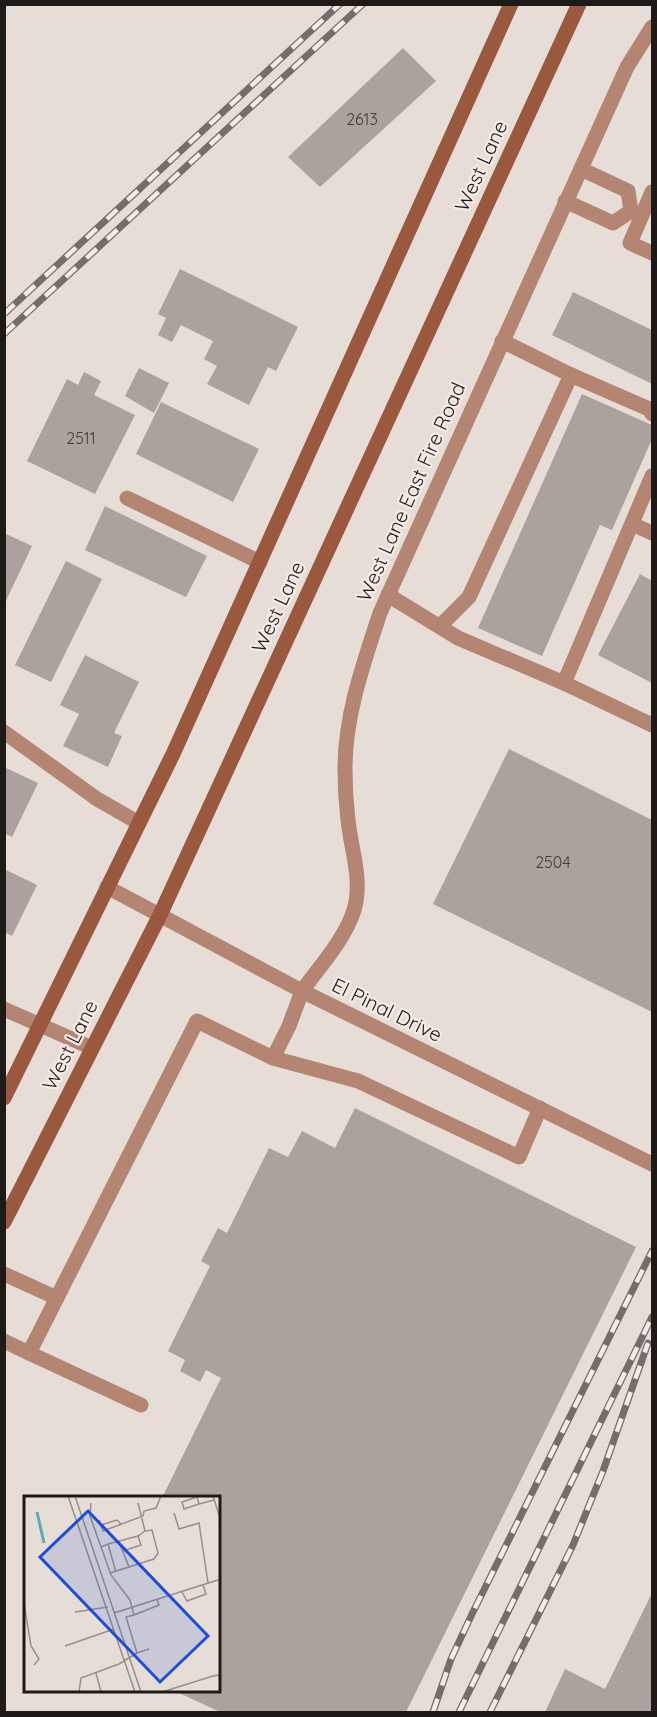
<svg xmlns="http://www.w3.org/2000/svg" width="657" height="1717" viewBox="0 0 657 1717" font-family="Quicksand,sans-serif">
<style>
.building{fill:#aca29d}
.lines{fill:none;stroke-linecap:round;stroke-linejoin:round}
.lane{stroke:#b48573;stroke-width:15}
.street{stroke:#b48573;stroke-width:15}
.secondary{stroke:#9a583e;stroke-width:15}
.rail-casing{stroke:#746e6a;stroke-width:7}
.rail{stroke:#f5eae5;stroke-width:4.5;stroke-dasharray:14;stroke-linecap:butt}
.labels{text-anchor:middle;stroke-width:4.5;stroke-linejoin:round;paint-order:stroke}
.number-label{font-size:16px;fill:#423c39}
.street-label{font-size:20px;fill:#1e1a18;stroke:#f5eae5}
.inset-river{fill:none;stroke:#5ca9be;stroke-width:3}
.inset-road{fill:none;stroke:#978f8b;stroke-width:1.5}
.view{fill:#1d4ed8;fill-opacity:0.15;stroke:#1d4ed8;stroke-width:3}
.inset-edge{fill:none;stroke:#1e1a18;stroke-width:3}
</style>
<rect width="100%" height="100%" fill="#e7ddd7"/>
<g class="building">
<path d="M403,48L436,81L320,187L288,157Z"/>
<path d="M180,269L298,327L276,371L268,367L249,405L207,384L217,366L204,359L213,341L181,325L172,342L158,335L166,318L158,314Z"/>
<path d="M573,292L652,330V384L552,335Z"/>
<path d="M139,368L169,383L154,413L125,396Z"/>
<path d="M84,372L101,381L94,395L135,415L95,494L27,461L67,379L78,385Z"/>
<path d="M582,394L652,425V439L612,530L600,525L542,656L478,628Z"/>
<path d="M161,402L259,449L233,502L136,454Z"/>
<path d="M105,506L207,556L186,597L85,550Z"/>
<path d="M4,533L32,546L4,605Z"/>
<path d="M66,561L102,579L51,682L15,665Z"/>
<path d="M640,574L652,581V683L598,655Z"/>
<path d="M85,655L139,682L114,733L122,736L108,767L63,746L79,714L60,705Z"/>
<path d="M509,749L652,820V1012L433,904Z"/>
<path d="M4,767L38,783L12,837L4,833Z"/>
<path d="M4,869L37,885L12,936L4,932Z"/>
<path d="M355,1108L636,1247L406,1712H220L177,1692H219V1498H162L221,1378L206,1370L200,1382L180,1371L185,1360L168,1351L210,1266L201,1261L218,1228L227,1233L269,1148L288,1157L302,1131L335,1148Z"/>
<path d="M652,1593V1712H545L565,1669L605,1689Z"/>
</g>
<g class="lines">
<g class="lane">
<path d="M652,192L630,243L652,253"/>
<path d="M565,201L613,223L631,211L628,191L581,169"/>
<path d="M571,375L649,409L652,414"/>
<path d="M127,498L260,562"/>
<path d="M632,524L652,533"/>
<path d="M388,595L458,638L564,683L652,725"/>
<path d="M440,626L469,597L571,375L502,341"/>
<path d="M564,683L652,476"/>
<path d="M4,732L97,799L139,823"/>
<path d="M273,1058L358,1081L519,1157L540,1108"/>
<path d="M4,1274L57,1298"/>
<path d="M4,1341L29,1353"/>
<path d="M141,1405L29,1353L197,1021L273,1058L289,1026L302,991"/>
</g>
<g class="street">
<path d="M107,887L302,991L652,1164"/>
<path d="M302,991C320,966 345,939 354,910C363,880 351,850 348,820C346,803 345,786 345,769C345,715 363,665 380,613L627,67L652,27"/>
<path d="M4,1009L92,1048"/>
</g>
<g class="secondary">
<path d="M4,1098L173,754L511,4"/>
<path d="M4,1222L160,915L579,4"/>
</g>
<g class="rail-casing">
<g id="rail">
<path d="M4,314L340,4"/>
<path d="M4,334L363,4"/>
<path d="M433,1712L451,1659L473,1612L652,1251"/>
<path d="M459,1712L652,1317"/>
<path d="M490,1712L573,1545L603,1471L648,1343"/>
</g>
</g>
<use href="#rail" class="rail"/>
</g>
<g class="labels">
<g class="number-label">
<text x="362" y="125">2613</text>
<text x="81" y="444">2511</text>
<text x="553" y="868">2504</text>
</g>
<g class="street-label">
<text transform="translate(481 166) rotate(-65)" y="7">West Lane</text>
<text transform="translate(411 492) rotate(-66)" y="7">West Lane East Fire Road</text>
<text transform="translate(278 607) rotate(-65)" y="7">West Lane</text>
<text transform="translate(387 1010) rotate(26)" y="7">El Pinal Drive</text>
<text transform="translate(70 1045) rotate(-63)" y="7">West Lane</text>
</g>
</g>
<g transform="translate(24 1496)">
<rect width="196" height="196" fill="#e7ddd7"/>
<path class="inset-river" d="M13,16L20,47"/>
<path class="inset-road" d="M44,0L111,196M51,0L117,196M189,0L197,25M67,7L66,20L87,79L106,104L110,119L102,121L113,157L125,153M175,8L173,1L158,6L160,13L175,8L190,4M150,17L155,33L175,27L184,87M75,24L79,35L119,20L120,15L132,12L137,0M77,29L93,24L97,28M95,46L105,71M84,48L114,40L121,35M77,51L84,48L92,76M99,55L117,49L114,40M86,77L130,63L134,57L128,34L121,35L114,7M158,96L163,105L182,98L179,89M0,107L7,150L15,163L10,169M51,116L84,111M90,117L197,83M110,119L135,109L133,104M41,150L90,133M72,177L77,196M55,196L57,182L95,168L113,157M138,196L189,180L195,179L197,183"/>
<path class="view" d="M64,15L184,140L136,186L16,61Z"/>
<rect width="196" height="196" class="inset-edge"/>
</g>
<rect width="657" height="1717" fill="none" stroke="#1e1a18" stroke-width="12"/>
</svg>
